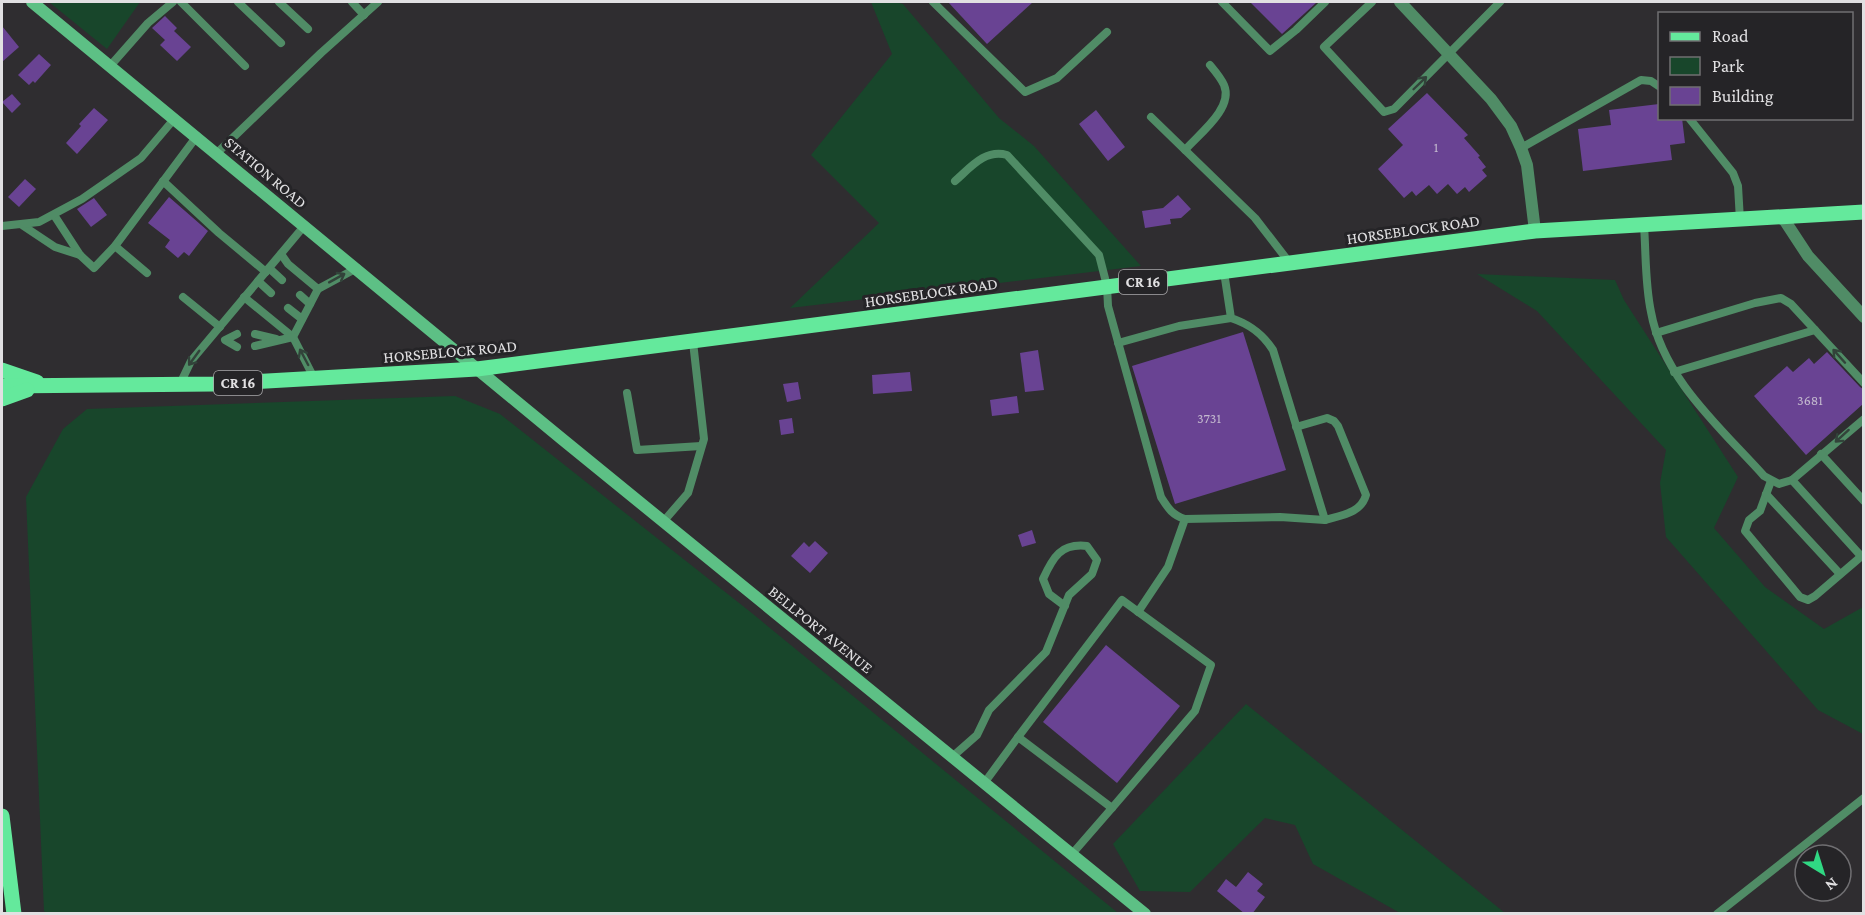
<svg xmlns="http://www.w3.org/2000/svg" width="1865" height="915" viewBox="0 0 1865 915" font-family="'Crimson Pro',serif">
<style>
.green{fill:#18462b}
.building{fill:#694393}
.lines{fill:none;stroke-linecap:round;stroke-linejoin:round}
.lane{stroke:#508c66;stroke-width:8}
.street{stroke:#508c66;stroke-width:12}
.secondary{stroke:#5dc085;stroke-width:12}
.primary{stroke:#64e99c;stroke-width:15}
.oneway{stroke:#32433a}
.labels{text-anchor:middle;stroke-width:6;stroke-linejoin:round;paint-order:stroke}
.number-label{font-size:14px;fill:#c3b9ce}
.shield{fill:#252427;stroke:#a9a8aa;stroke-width:1.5}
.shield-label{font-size:15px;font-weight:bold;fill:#e1e0e2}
.street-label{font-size:16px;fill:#e1e0e2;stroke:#252427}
</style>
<rect width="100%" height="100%" fill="#2f2d30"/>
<g class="green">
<path d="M49,2H140L107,49Z"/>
<path d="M871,2H895L903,4L999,118L1034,146L1141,266L790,308L879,223L811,155L892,54Z"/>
<path d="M1477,274L1615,280L1624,300L1738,477L1714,528L1765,587L1824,629L1863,607V734L1818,710L1666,537L1660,483L1666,450L1537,311Z"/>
<path d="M455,396L500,414L748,610L1118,913H47L44,911L26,497L63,429L87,409Z"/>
<path d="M1246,704L1505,913H1400L1313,864L1295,825L1265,818L1190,892L1140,891L1113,844Z"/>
</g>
<g class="building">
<path d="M948,2H1033L987,44Z"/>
<path d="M1250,2H1317L1282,34Z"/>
<path d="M165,16L177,28L174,31L191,47L177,61L160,45L165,40L152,28Z"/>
<path d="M2,26L19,47L2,62Z"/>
<path d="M39,54L51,65L35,83L33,81L29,85L18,75Z"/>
<path d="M1427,93L1468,135L1464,138L1480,156L1478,157L1486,167L1482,170L1487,176L1469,192L1465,187L1457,194L1448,184L1437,194L1429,185L1416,196L1412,191L1404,198L1378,169L1403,145L1388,129Z"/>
<path d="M12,94L21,104L12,113L2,102Z"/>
<path d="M1659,104V118H1682L1685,143L1670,145L1672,160L1583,171L1578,129L1611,125L1609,110Z"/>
<path d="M94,108L108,120L77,154L66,143L81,126L79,124Z"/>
<path d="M1096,110L1125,147L1108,161L1079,124Z"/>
<path d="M25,179L36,189L19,207L8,197Z"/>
<path d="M1178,195L1191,209L1181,218L1170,219L1171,224L1145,228L1142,211L1163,208Z"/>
<path d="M169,197L208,231L189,256L184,252L178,258L165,247L170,240L148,223Z"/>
<path d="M94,198L107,215L91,227L77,209Z"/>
<path d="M1243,332L1286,470L1175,504L1132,366Z"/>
<path d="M1038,350L1044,390L1025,392L1020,353Z"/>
<path d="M1827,352L1860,387L1863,389V404L1806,455L1754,396L1787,366L1793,372L1809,358L1814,364Z"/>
<path d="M910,372L912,391L873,394L872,375Z"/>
<path d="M798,382L801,399L787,402L783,384Z"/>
<path d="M1017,396L1019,413L992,416L990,400Z"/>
<path d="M792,418L794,433L781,435L779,420Z"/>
<path d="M1032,530L1036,543L1022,547L1018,535Z"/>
<path d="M815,541L828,553L810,573L791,556L804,542L809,547Z"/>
<path d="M1106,645L1180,706L1117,783L1043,722Z"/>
<path d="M1248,872L1263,884L1257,891L1265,897L1252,914H1245L1217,891L1226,879L1236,887Z"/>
</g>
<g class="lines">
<g class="lane">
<path d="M181,2L245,66"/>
<path d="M238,2L281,43"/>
<path d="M279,2L308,29"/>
<path d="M352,2L364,15"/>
<path d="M933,2L1025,92L1057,78L1107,32"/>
<path d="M1222,2L1270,51L1296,30L1325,2"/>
<path d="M1372,2L1324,47L1384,112L1394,109L1500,2"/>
<path d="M111,65L148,23L173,2"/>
<path d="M1151,117L1255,218L1289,262"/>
<path d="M1689,118L1733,173L1738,186L1740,220"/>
<path d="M1521,148L1641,80L1651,81L1660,87"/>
<path d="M1185,150C1199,134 1234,108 1224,85C1221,78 1215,71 1210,65"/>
<path d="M217,153L321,53L378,2"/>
<path d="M163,181L219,233L266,272"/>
<path d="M955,181C971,167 985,149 1007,155L1099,255L1107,286L1108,306L1161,497C1168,508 1172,515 1185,519L1280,517L1325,520"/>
<path d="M54,215L80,255L94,268L115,246L197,136"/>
<path d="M22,225L55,247L80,255"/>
<path d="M1644,225C1646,254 1645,284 1651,312C1663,379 1720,427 1764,476L1779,484L1792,480L1864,419"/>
<path d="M2,226L39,222L82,199L141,158L175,118"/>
<path d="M115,246L147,273"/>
<path d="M281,254L288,264L318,289"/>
<path d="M269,268L282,280"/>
<path d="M1224,272L1231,318C1249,324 1262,333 1273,350L1325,520C1342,515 1361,513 1366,495L1338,426L1334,421L1327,418L1296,427"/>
<path d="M258,281L271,293"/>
<path d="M300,295L310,304"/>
<path d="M183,297L220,327"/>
<path d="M244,297L293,337L314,378"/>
<path d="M288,308L302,319"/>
<path d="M1656,333L1755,303L1781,298L1791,304L1864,383"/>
<path d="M237,334L225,340L237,347"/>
<path d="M255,334L276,339"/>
<path d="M293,337L318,289L357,268"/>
<path d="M1118,343L1179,326L1231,318"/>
<path d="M255,346L293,337"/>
<path d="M1674,372L1815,330"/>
<path d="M180,384L191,361L305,225"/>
<path d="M627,393L637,450L701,446"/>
<path d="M1821,454L1864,501"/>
<path d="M1792,480L1861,556"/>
<path d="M1771,481L1760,511L1749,520L1745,531L1800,597L1808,600L1815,596L1864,554"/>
<path d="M1766,494L1840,574"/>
<path d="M663,522L688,493L704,439L693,342"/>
<path d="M1138,612L1168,567L1185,519"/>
<path d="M1018,737L1122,600L1211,665L1195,711L1112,808"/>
<path d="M952,757L977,735L989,710L1046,652L1069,595L1092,574L1097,560L1087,546C1061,543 1053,557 1043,579L1049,594L1065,606"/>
<path d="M985,782L1018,737L1112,808L1072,854"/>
<path d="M1717,914L1864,798"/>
</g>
<g class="street">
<path d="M1400,2L1491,99L1511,126L1521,148L1527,165L1535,231"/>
<path d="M1783,218L1808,256L1864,317"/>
</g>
<path class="secondary" d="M32,2L562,439L1145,914"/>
<g class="primary">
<path d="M2,370L37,382"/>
<path d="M2,386L214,384L477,369L1535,231L1864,212"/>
<path d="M2,399L27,390"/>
<path d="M2,816L14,914"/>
</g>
</g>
<defs><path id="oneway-shaft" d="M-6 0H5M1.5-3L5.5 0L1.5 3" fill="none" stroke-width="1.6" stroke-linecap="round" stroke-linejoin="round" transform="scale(1.5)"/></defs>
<g class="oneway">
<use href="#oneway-shaft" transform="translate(1420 83) rotate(-44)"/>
<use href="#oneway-shaft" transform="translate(337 278) rotate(-29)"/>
<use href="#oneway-shaft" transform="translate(1839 356) rotate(-132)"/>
<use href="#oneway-shaft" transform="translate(304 357) rotate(-118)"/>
<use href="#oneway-shaft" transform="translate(194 358) rotate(126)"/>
<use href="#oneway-shaft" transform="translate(1842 436) rotate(138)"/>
</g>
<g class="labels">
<g class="number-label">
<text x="1436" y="152">1</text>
<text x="1810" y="405">3681</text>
<text x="1209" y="423">3731</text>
</g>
<g class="shield">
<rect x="1119" y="270" width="48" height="24" rx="4.5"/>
<rect x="214" y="371" width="48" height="24" rx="4.5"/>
</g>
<g class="shield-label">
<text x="1143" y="287">CR 16</text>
<text x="238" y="388">CR 16</text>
</g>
<g class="street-label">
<text transform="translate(266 172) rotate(40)" y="6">STATION ROAD</text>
<text transform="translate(1413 229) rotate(-8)" y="6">HORSEBLOCK ROAD</text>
<text transform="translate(931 292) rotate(-8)" y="6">HORSEBLOCK ROAD</text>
<text transform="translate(450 351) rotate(-5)" y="6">HORSEBLOCK ROAD</text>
<text transform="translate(821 629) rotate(39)" y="6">BELLPORT AVENUE</text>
</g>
</g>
<rect width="1865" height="915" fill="none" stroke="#e1e0e2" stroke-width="6"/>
<rect x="1658" y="12" width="195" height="108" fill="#252427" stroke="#706f72" stroke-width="1.5"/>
<rect x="1670" y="32" width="30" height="9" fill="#64e99c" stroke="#706f72" stroke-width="1.5"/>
<text x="1712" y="42" font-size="18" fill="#e1e0e2">Road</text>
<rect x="1670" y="57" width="30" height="18" fill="#18462b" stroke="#706f72" stroke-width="1.5"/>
<text x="1712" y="72" font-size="18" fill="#e1e0e2">Park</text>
<rect x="1670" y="87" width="30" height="18" fill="#694393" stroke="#706f72" stroke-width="1.5"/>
<text x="1712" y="102" font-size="18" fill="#e1e0e2">Building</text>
<g transform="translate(1823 873) rotate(142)"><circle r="28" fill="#252427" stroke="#706f72" stroke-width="1.5"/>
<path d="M0-4.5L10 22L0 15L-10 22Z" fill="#30d883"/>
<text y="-9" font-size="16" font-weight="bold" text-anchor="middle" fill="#e1e0e2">N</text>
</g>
</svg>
